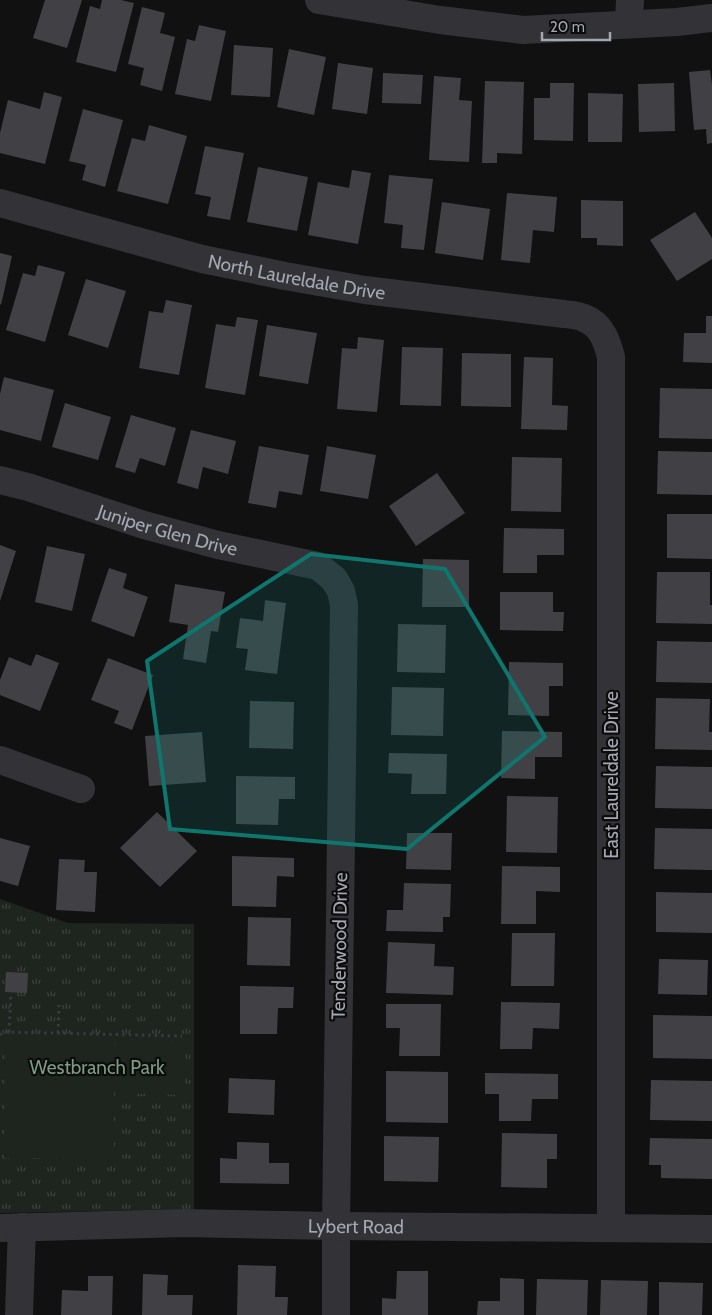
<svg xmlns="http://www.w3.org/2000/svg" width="712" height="1315" viewBox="0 0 712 1315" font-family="Cabin,sans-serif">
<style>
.park{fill:url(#park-tufts)}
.pitch{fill:#1e251f}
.building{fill:#414145}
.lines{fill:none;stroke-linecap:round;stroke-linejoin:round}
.path{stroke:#393a3e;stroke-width:3;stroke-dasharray:2.5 4;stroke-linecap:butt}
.minor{stroke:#333337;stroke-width:28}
.marked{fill:#0f766e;fill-opacity:0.2;stroke:#0f766e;stroke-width:4;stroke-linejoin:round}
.labels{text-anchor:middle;stroke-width:4.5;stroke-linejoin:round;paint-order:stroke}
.street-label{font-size:19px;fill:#a4a7b2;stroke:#0c0c0d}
.park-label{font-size:19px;fill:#7d9b82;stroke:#0c0c0d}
</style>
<defs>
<pattern id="park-tufts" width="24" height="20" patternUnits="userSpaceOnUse" patternTransform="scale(1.25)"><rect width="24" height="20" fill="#1e251f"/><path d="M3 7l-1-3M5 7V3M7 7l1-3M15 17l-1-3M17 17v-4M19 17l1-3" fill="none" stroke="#3c423d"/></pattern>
</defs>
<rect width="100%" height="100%" fill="#111112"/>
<path class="park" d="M0,899L68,923L194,924V1209L0,1213Z"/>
<g class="pitch">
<path d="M6,1038H115L113,1162L54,1158H5Z"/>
<path d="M119,1040L186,1042L184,1095L118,1093Z"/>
</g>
<g class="building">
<path d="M45,0H82L67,48L33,38Z"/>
<path d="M102,0H121L134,3L116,72L76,62L90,6L100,9Z"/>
<path d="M142,7L165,13L160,33L175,37L162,91L140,85L144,68L128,64Z"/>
<path d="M199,25L226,31L211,101L175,94L187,39L195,41Z"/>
<path d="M234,45L273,48L270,97L231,95Z"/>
<path d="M289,49L326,57L314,115L277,107Z"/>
<path d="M338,63L373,68L367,114L332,109Z"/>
<path d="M710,70L712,85V143L707,144L706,129L694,130L689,72Z"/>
<path d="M383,73L423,75L421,104L382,103Z"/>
<path d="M434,76L461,78L459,100L472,101L469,162L429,160Z"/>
<path d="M485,81L524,82L522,154L497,153V163H482Z"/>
<path d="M550,83H574L573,141L534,140V98H550Z"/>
<path d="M674,83L675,131L639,132L638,84Z"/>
<path d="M44,92L62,97L45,164L0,153V133L8,100L40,109Z"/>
<path d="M588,93L623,94L622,142H588Z"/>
<path d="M83,109L123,120L105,187L82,180L86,165L69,161Z"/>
<path d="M149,125L187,136L168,204L117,191L132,138L145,141Z"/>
<path d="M205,146L244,153L230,220L207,216L211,197L195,194Z"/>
<path d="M258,167L308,177L297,231L247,222Z"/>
<path d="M352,170L371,173L358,244L308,235L318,182L349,188Z"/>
<path d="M389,175L433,179L424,250L401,248L403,225L384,223Z"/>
<path d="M507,193L557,197L554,232L533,230L530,263L501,260Z"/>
<path d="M581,200L623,201V246L597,245V238H581Z"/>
<path d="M442,202L490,209L483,260L435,253Z"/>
<path d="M695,212L712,238V259L677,281L650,240Z"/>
<path d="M0,253L12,256L1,305L0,304Z"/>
<path d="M38,265L65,272L45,342L6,330L23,273L35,276Z"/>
<path d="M86,279L126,291L108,348L68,335Z"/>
<path d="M166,300L192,305L179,375L139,368L149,311L163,313Z"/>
<path d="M706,316H712V363L683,362L684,333H706Z"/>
<path d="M237,317L258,320L245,395L205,388L216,324L235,327Z"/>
<path d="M267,325L317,333L308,384L259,376Z"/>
<path d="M358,337L384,340L377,412L337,409L342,348L357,349Z"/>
<path d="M402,347L443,348L441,406L400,405Z"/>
<path d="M462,353L511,354V407L461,406Z"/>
<path d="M524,357L553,358L552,405L568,406L567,430L521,429Z"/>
<path d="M4,377L54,390L41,441L0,430V394Z"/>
<path d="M660,388L712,389V439L659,438Z"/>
<path d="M65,403L111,417L98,460L52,447Z"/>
<path d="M131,415L176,428L165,466L140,458L135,473L115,467Z"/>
<path d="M191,430L236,441L228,474L203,467L198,489L177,483Z"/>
<path d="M259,446L309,455L302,495L279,491L276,508L248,503Z"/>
<path d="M327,446L376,455L368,499L320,491Z"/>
<path d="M658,451L712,452V495L657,494Z"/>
<path d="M512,457L562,458L561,512L511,511Z"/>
<path d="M437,473L465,513L416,546L389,506Z"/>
<path d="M667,514H712V559L667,558Z"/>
<path d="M504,528L564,529V555H537V573H503Z"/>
<path d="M0,545L16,551L0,601Z"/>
<path d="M47,546L85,554L72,611L35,602Z"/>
<path d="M423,559L469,560V607H422Z"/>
<path d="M109,568L127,574L123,588L148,597L134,637L91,621Z"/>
<path d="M657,572H710V605H712V624L656,623Z"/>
<path d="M175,584L225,592L218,632L211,631L206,663L183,659L188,625L169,622Z"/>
<path d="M500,592H553V612H564L563,631L500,630Z"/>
<path d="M265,600L286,603L277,674L245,670L248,649L236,648L240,618L263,621Z"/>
<path d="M398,624L446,625L445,673L397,672Z"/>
<path d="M657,641L712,642V683L656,682Z"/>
<path d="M36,654L59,663L40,711L0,695V680L9,657L31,666Z"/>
<path d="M108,658L153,675L132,730L114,723L119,711L91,700Z"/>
<path d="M509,662L563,663V686H549V716L508,715Z"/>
<path d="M392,687L444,688L443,736L391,735Z"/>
<path d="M656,698L710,699L709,732H712V750L655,749Z"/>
<path d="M250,701L294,702L293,749L249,748Z"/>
<path d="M502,731L562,732V757H535V779L501,778Z"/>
<path d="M202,732L206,782L149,786L145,736Z"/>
<path d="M389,753L447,754L446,794H411L412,774L388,773Z"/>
<path d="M656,766L712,767V809L655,808Z"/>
<path d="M236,776L295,777V799H279L278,825L236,824Z"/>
<path d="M507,796L558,797L557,853L506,852Z"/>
<path d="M157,812L197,851L160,887L120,848Z"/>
<path d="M655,828L712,829V870L654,869Z"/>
<path d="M407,833H452L451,870L406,869Z"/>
<path d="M0,838L30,846L18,886L0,881Z"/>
<path d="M232,856L294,858V877L277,876L276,907L232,906Z"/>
<path d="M59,859L85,860L84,872H97L95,912L56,910Z"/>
<path d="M502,866L560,867V892L536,891V924H501Z"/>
<path d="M404,883L451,884L450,917H443V932L386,931L387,910H403Z"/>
<path d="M656,892L712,893V933L656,932Z"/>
<path d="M248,917L291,918L290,966L247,965Z"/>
<path d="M512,933H555L554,986H511Z"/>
<path d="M388,942L435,944L434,966L454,967L453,995L386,993Z"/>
<path d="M659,959L708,960L707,995L658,994Z"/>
<path d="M6,972L28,973L27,993L5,992Z"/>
<path d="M240,986L294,987L293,1008H278L277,1034H240Z"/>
<path d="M501,1002L560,1003L559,1029L533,1028L532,1049H500Z"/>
<path d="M386,1004H441L440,1056H399L400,1028H386Z"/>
<path d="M653,1015L712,1016V1059L653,1058Z"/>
<path d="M386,1071L448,1072V1123L386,1122Z"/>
<path d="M485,1073L558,1074V1099H532L531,1121H499V1094H485Z"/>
<path d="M229,1078L275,1080L274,1115L228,1113Z"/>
<path d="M651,1080L712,1081V1121L650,1120Z"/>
<path d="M502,1133L557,1134V1159H547V1188L501,1187Z"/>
<path d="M384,1136L439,1137L438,1182L384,1181Z"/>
<path d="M650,1138L712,1139V1179L661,1178V1165H649Z"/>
<path d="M237,1142L269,1143V1163H289V1184L220,1183V1158L237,1159Z"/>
<path d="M238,1265L276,1266L275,1297H288L287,1315H237Z"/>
<path d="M397,1271H428V1315H382V1298L396,1299Z"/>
<path d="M143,1274L168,1275L167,1295H193L192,1315H142Z"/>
<path d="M88,1276H113L112,1315H61L62,1290L88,1291Z"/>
<path d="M500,1278L524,1279V1315H477L478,1301H500Z"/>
<path d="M537,1279L588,1280L587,1315H536Z"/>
<path d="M601,1280L648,1281L647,1315H600Z"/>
<path d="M659,1282L703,1283L702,1315H659Z"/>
</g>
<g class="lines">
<g class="path">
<path d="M9,1032L11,993"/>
<path d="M58,1033L59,1005"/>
<path d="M0,1035L3,1032L182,1036"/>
</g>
<g class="minor">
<path d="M319,0L440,20L523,30L677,22L712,18"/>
<path d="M629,24L630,0"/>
<path id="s1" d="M0,203L202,259L285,276L365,290L564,314C570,315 578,315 584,318C601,324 607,341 611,357V1227"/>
<path id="s2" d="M0,480L28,487L144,525L218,545L318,566L334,579L341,591L344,605L336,1226V1315"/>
<path d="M0,760L81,789"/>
<path id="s3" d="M0,1228L184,1223L336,1226L712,1229"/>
<path d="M19,1315L22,1227"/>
</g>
</g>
<path class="marked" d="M311,554L445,569L545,737L407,849L170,829L147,661Z"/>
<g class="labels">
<g class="street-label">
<text dy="7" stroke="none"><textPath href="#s1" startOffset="306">North Laureldale Drive</textPath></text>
<text dy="7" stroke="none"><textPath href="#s2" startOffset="175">Juniper Glen Drive</textPath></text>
<text transform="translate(611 775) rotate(-90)" y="7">East Laureldale Drive</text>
<text transform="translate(339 946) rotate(-89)" y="7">Tenderwood Drive</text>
<text dy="7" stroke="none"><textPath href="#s3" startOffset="356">Lybert Road</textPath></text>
</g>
<g class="park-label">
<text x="97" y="1074">Westbranch Park</text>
</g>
</g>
<path d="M542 32v8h68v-8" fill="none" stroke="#a4a7b2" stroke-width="2.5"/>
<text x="550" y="32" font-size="15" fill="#a4a7b2" stroke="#0c0c0d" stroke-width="4" paint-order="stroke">20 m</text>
</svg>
